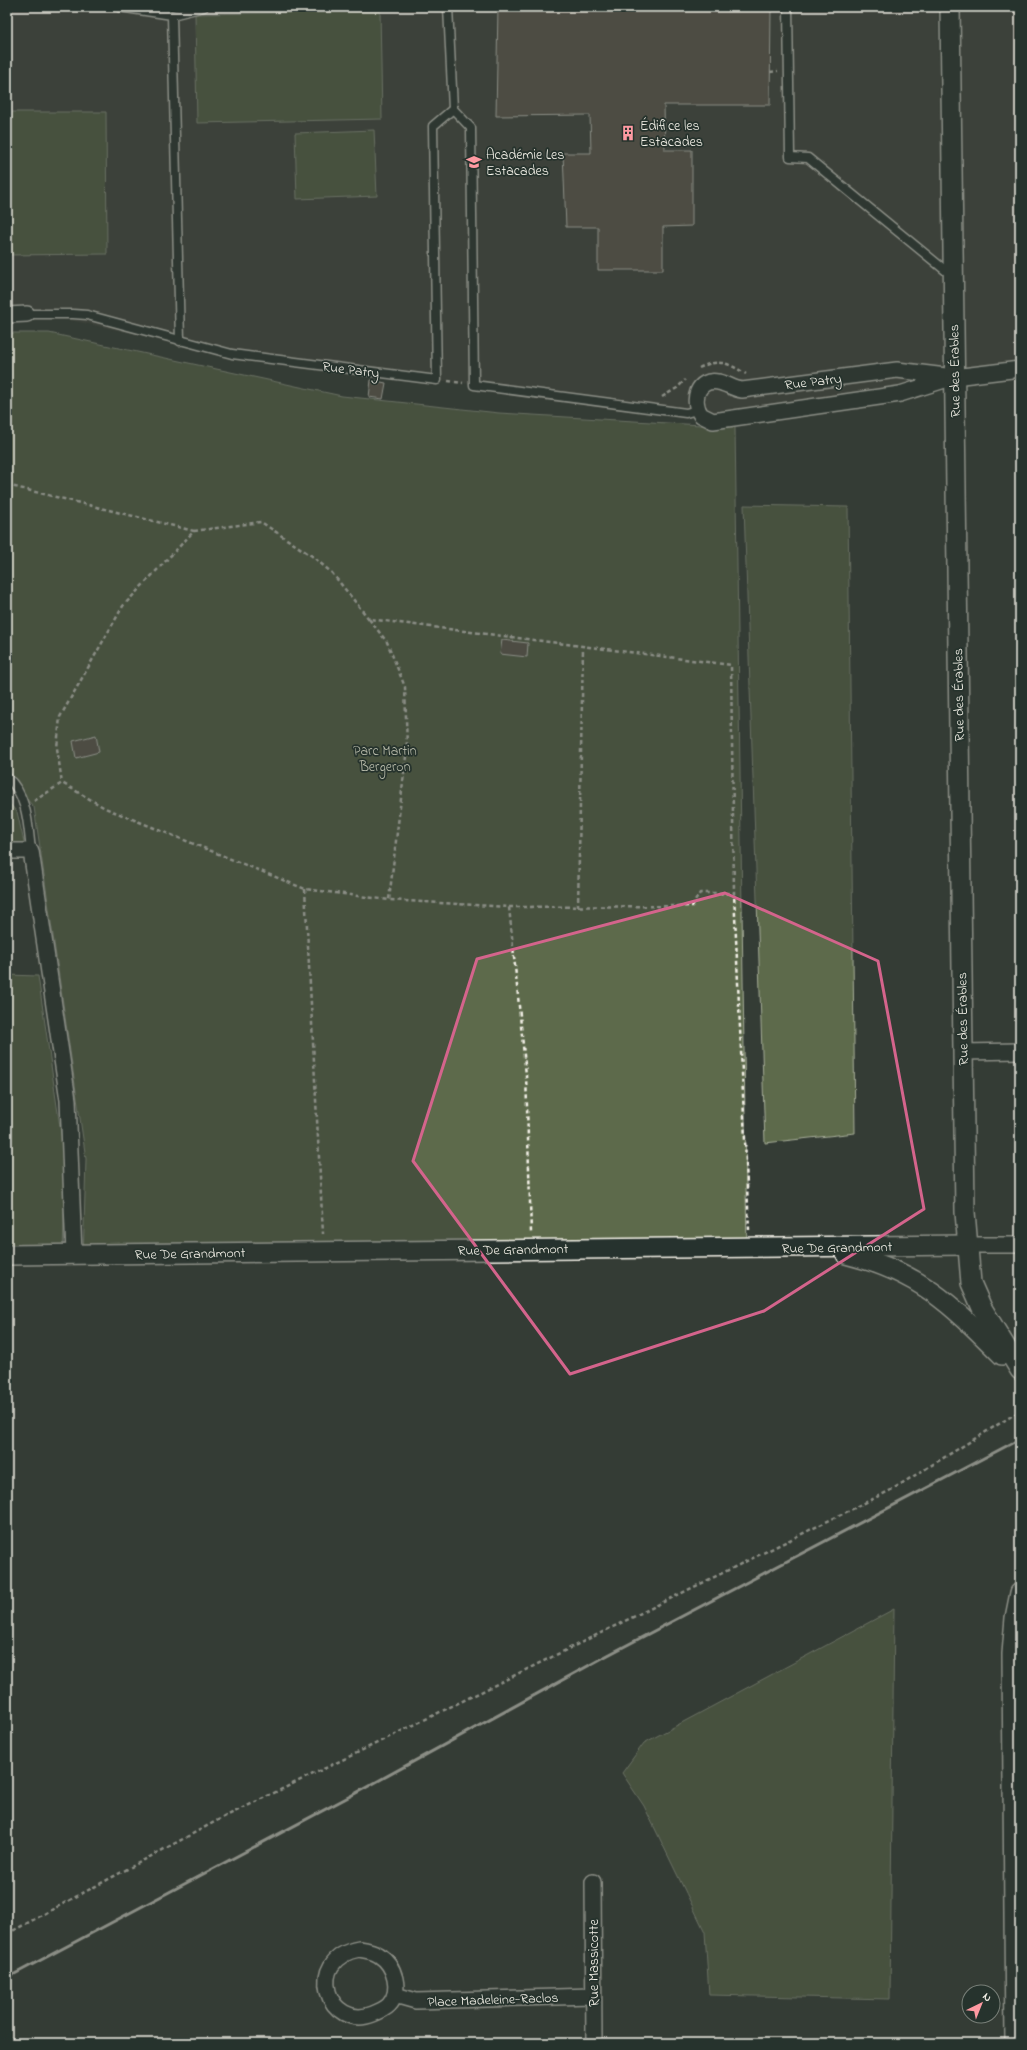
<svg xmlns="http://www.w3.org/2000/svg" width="1027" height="2050" viewBox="0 0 1027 2050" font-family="'Indie Flower',sans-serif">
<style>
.built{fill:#44473f}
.green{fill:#5d6b4c;stroke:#a8ae9a}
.building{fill:#6b6155;stroke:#f4f1e8}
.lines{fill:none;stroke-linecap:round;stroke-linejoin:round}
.service-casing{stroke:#f4f1e8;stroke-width:11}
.minor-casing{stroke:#f4f1e8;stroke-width:18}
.tertiary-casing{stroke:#f4f1e8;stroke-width:22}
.path{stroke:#f4f1e8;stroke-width:2.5;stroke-dasharray:4 3;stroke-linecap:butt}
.service{stroke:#26332d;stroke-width:8}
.minor{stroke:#26332d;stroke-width:15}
.tertiary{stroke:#26332d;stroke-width:19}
.rail{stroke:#f4f1e8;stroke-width:3}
.marked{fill:none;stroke:#d4648c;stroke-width:3;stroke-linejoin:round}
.labels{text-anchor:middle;stroke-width:3.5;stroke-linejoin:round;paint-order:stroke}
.poi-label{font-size:14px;fill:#f4f1e8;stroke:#26332d;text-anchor:start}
.street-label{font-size:14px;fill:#f4f1e8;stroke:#26332d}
.park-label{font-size:14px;fill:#b8bbaa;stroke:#26332d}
</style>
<rect width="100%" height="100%" fill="#343c35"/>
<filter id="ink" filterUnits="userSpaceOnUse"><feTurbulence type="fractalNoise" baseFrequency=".025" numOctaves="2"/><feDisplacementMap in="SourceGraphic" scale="8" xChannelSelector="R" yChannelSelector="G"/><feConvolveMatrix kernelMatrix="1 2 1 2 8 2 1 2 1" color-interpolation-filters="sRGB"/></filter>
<g filter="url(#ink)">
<g class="built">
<path d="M7,7H938L945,383L706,414L232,354L50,316L7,317Z"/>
<path d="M946,7H1020V371L953,380Z"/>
</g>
<g class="green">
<path d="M380,11L382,119L197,123L195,14Z"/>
<path d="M7,112H106L107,254L7,255Z"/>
<path d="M374,130L377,196L297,199L295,133Z"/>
<path d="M7,333H49L342,396L499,413L735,427L747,1255L83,1260L86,1159L34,807L7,778Z"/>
<path d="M744,505L848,507L855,1133L765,1143Z"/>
<path d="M7,801L17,812L27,855H7Z"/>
<path d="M7,975L38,976L65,1161L63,1258H7Z"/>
<path d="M894,1609L890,1999L709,1995L705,1932L644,1806L622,1773L644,1743Z"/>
</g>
<g class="building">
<path d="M498,7H771L770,105H664L665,150H692V226L663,227V270H598V227H566L563,153H591L590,115L496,116Z"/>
<path d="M371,380L386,383L383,399L369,397Z"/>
<path d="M502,640L528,643L527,657L500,654Z"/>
<path d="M96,735L99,752L76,758L73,741Z"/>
</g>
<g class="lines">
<g class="service-casing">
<g id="service">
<path d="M119,7L172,15L180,341"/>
<path d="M448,7L453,109L471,128L474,385L686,413L697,410"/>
<path d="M788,7L790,157L808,158L951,275"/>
<path d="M172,15L204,7"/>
<path d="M27,314H73L87,315L232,354L437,380L433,126L453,109"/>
<path d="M7,777C28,796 28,825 31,851"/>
</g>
</g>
<g class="minor-casing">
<g id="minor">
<path d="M7,315L27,314"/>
<path d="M954,377L897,370L742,390C733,389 726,383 718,382C697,378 691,401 701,415L713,421L900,394L954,377L1020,369"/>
<path d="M7,851H31L68,1100L74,1254"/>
<path d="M963,1052L1020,1051"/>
<path d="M966,1245H1020"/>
<path d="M593,1882L594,2043"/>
<path d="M359,1949C366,1950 373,1951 379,1955C395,1965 402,1991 389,2005C385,2009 378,2012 373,2014C328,2032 303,1959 359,1949Z"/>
<path d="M395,1995L416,2001L592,1996"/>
</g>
</g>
<g class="tertiary-casing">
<g id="tertiary">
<path d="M950,7L965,1212L971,1283L982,1308L1020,1370"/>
<path d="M846,1254C919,1272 950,1303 1002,1355"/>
<path d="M7,1255L966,1245"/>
<path d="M1015,2043L1012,1654L1015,1618L1020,1593"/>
</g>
</g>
<g class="path">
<path d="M770,72L778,71"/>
<path d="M699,368C719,358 728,363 746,374"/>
<path d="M448,381L463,383"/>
<path d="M662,397L677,388L685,380"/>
<path d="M7,485L194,531L123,606L60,717L57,748L62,783"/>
<path d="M194,531L261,522L312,556L332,573L369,619L731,665L734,893L749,1230"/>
<path d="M369,619L387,642L405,687L407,748L389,900"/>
<path d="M34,801L62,783L105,808L305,889L389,900L509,907L526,1075L531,1233"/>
<path d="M305,889L323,1234"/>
<path d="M509,907L692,906L700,893H734"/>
<path d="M578,907L583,648"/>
<path d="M7,1934L220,1819L369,1747L891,1490L1020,1411"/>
</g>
<use href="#service" class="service"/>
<use href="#minor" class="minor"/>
<use href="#tertiary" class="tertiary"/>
<path class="rail" d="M7,1978L356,1793L608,1655L1020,1439"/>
</g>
</g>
<path d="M0 0H1027V2050H0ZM725,893L878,961L924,1209L764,1311L570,1374L413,1161L477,959Z" fill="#343c35" fill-opacity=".55" fill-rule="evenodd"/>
<path class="marked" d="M725,893L878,961L924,1209L764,1311L570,1374L413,1161L477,959Z"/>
<defs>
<g id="building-bare" transform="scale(1.2)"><path d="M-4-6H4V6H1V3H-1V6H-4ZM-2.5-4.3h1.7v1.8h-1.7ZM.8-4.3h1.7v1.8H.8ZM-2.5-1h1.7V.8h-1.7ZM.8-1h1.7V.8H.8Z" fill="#ff9aa2" stroke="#26332d" stroke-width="2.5" paint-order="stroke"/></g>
<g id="school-bare" transform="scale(1.2)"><path d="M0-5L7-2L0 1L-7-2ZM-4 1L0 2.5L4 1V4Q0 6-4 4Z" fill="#ff9aa2" stroke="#26332d" stroke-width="2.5" paint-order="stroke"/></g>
</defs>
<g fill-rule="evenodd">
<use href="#building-bare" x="628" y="133"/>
<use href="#school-bare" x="474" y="162"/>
</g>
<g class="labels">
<g class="poi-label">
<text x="640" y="130">Édifice les<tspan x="640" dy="16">Estacades</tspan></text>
<text x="486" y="159">Académie Les<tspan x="486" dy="16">Estacades</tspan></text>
</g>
<g class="street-label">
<text transform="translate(351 369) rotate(7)" y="5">Rue Patry</text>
<text transform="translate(954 371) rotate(-91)" y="5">Rue des Érables</text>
<text transform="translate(813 381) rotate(-7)" y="5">Rue Patry</text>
<text transform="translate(958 695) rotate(-91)" y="5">Rue des Érables</text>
<text transform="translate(962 1019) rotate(-91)" y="5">Rue des Érables</text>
<text transform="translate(837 1247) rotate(-1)" y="5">Rue De Grandmont</text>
<text transform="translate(513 1249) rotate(-1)" y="5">Rue De Grandmont</text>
<text transform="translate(190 1253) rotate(-1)" y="5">Rue De Grandmont</text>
<text transform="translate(593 1963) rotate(-90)" y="5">Rue Massicotte</text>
<text transform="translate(493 1999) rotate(-2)" y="5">Place Madeleine-Raclos</text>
</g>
<g class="park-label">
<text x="385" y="755">Parc Martin<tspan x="385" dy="16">Bergeron</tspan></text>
</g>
</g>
<rect width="1027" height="2050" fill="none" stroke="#26332d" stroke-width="24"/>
<rect x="12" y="12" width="1003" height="2026" fill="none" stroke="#f4f1e8" stroke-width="1.5" filter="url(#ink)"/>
<g transform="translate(981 2004) rotate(43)"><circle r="19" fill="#26332d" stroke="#787f78"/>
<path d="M0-3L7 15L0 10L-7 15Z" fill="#ff9aa2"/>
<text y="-6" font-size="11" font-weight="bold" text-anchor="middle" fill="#f4f1e8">N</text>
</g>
</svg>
